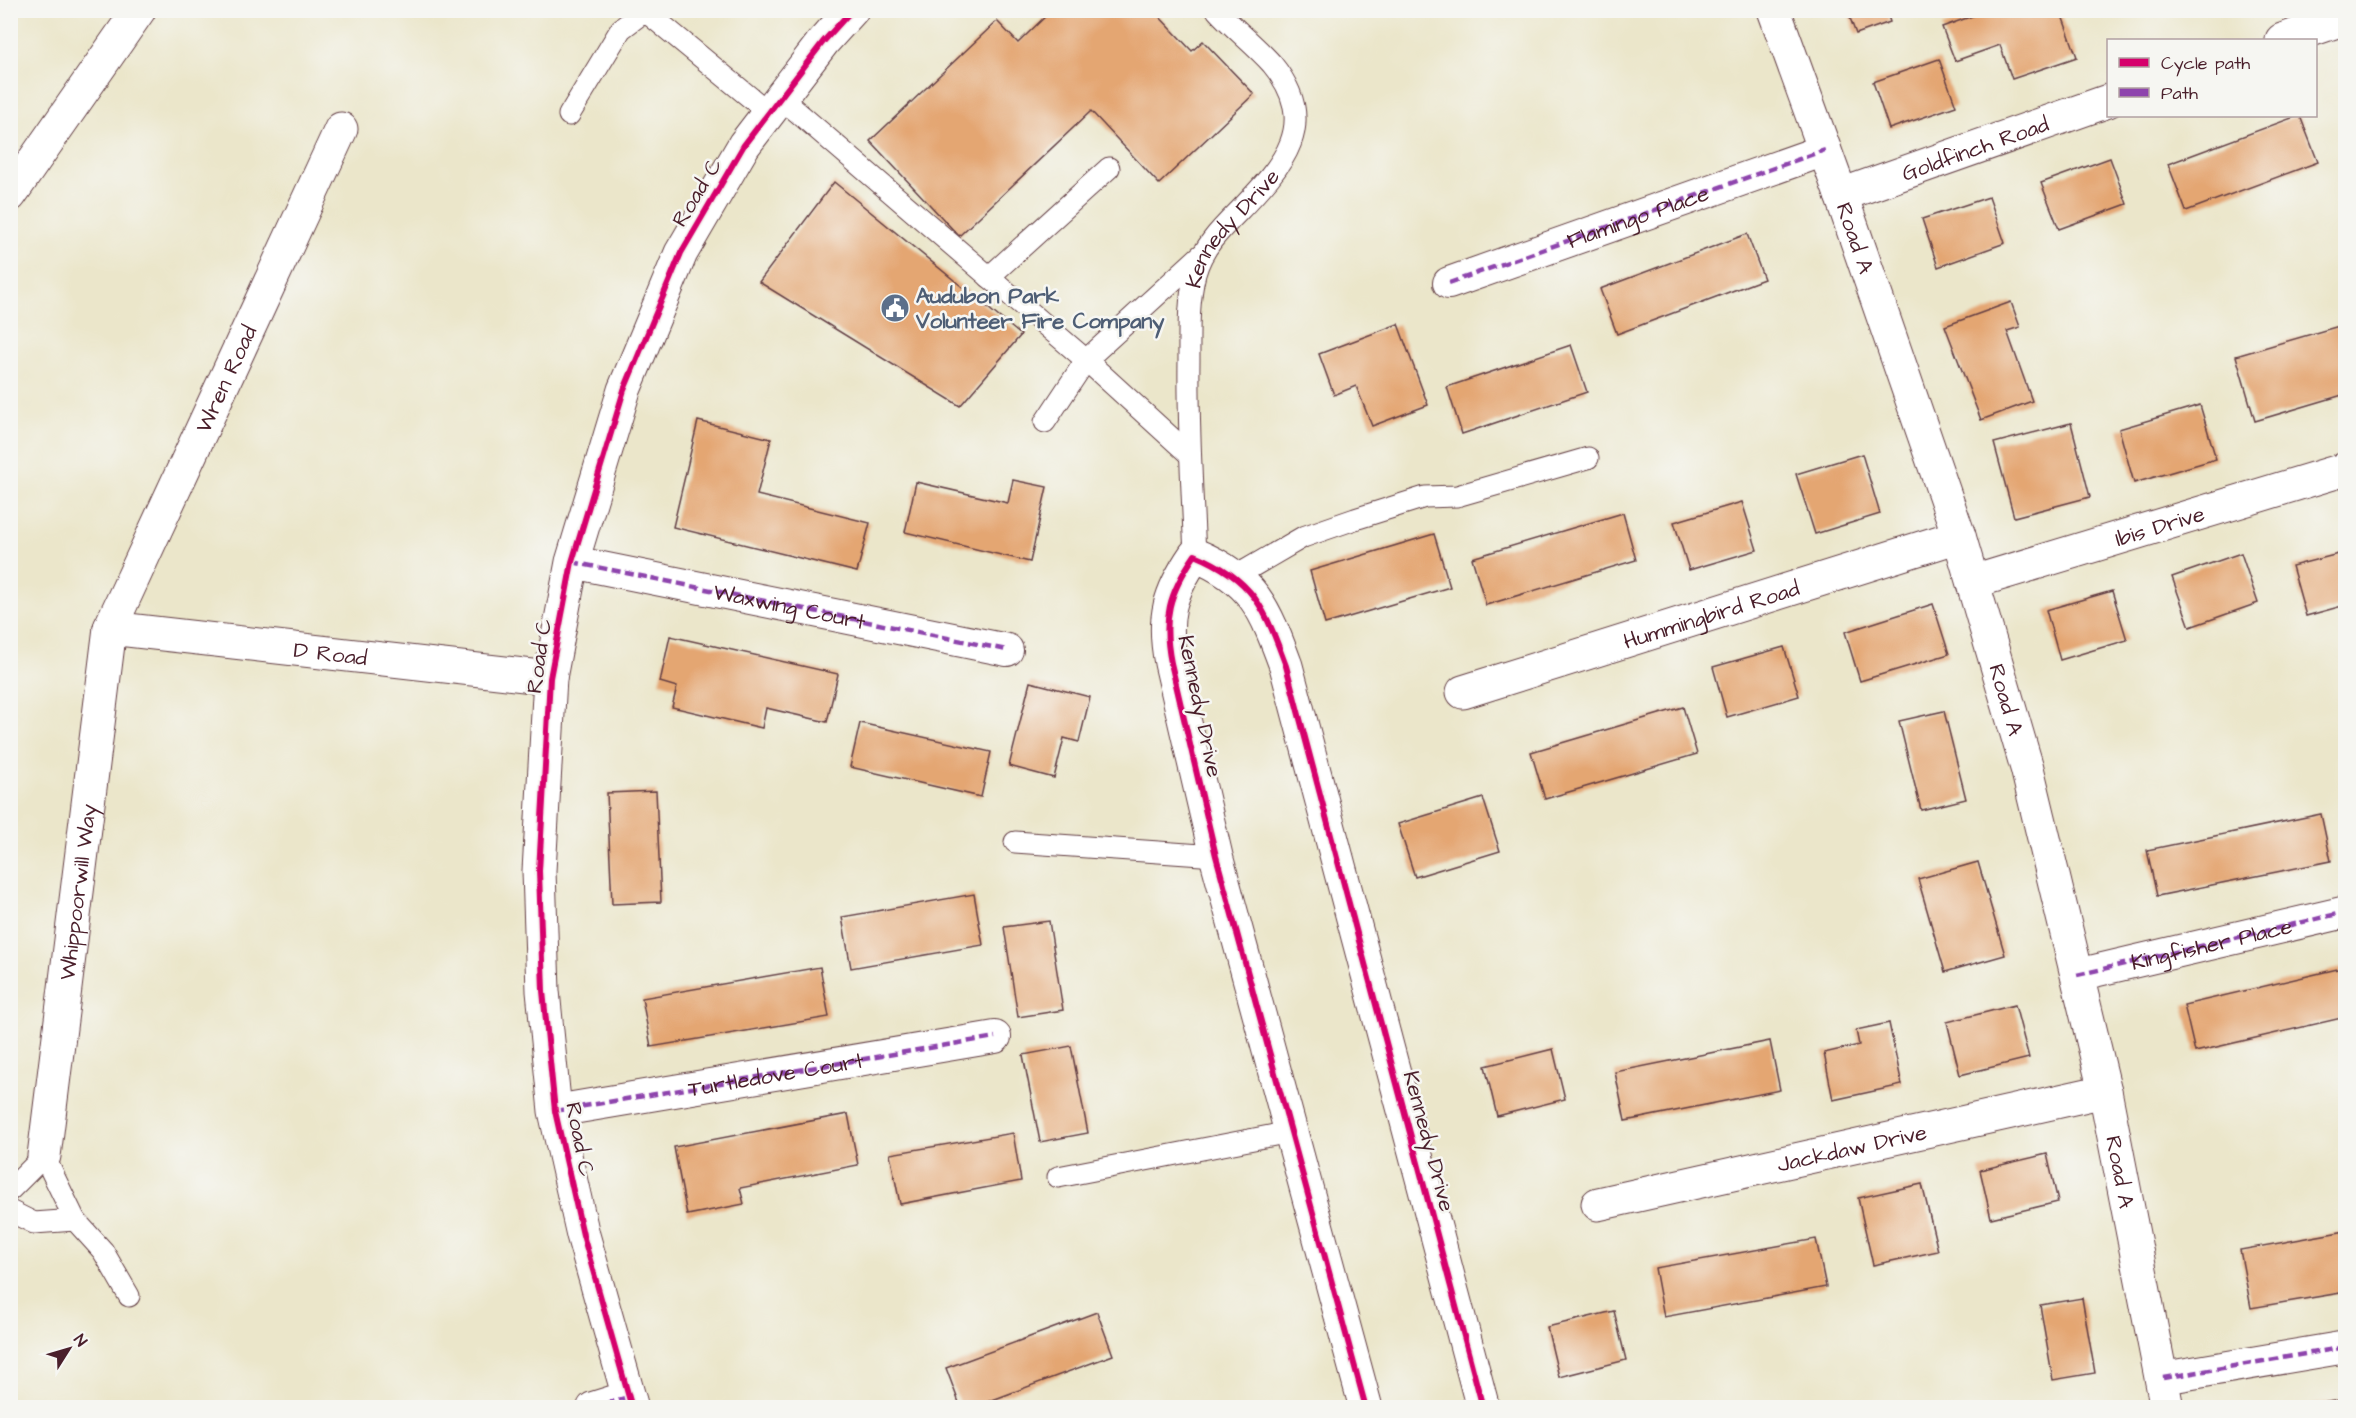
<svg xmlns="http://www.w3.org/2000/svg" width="2356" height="1418" viewBox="0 0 2356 1418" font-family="'Architects Daughter',sans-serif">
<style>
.building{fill:#e4a672}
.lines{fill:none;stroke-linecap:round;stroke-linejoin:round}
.service-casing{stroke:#623d43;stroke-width:23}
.pedestrian-casing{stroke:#623d43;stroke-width:34}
.minor-casing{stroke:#623d43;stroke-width:35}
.primary-casing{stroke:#623d43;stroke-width:35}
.service{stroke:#fff;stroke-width:21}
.pedestrian{stroke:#fff;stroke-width:32}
.minor{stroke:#fff;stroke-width:33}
.primary{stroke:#fff;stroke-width:33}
.quiet{stroke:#8e44ad;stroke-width:4.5;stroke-dasharray:9 4.5;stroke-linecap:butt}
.cycleway-casing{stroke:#f6f6f2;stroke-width:10}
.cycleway{stroke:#d6006c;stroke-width:6}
.labels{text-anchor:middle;stroke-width:5;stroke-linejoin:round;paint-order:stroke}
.street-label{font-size:22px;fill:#4a1f2b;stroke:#f6f6f2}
.service-label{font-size:22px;font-weight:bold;fill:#4e5e75;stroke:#f6f6f2;text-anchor:start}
</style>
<rect width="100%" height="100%" fill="#f6f6f2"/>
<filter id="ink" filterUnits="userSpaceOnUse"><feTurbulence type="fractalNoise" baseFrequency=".0167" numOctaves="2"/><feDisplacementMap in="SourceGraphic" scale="12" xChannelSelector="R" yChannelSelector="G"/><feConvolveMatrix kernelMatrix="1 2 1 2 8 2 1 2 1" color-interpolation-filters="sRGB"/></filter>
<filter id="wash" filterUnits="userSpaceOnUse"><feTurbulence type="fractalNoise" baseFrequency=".008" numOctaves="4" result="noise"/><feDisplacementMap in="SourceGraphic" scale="24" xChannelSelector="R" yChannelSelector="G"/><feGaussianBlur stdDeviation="1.35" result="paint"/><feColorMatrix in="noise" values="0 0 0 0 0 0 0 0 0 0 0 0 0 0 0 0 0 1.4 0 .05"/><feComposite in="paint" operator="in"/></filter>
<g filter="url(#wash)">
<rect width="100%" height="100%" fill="#ebe6ca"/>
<g id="blocks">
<g class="building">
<path d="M1052,10H1153L1192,51L1203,41L1254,94L1159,184L1091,111L959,236L870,141L997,21L1018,43Z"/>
<path d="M1847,10H1886L1890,22L1856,34Z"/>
<path d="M1989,10H2060L2077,57L2012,79L2000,45L1955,61L1942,27Z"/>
<path d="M1939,59L1956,106L1889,129L1873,82Z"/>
<path d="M2297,116H2300L2318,162L2186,211L2168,164Z"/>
<path d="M2110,158L2127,204L2059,229L2041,183Z"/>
<path d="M834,182L1021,335L960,406L759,282Z"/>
<path d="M1989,197L2005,243L1938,267L1922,219Z"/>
<path d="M1747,234L1764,279L1617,334L1600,289Z"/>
<path d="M2011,302L2020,327L2007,331L2032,401L1981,420L1945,326Z"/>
<path d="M1398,324L1428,405L1372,426L1356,386L1334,395L1319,354Z"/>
<path d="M2346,324V394L2255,421L2236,356Z"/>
<path d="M1571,345L1587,392L1462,434L1447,387Z"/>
<path d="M2200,405L2216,459L2134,483L2119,429Z"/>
<path d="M698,421L771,439L757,495L870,523L857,572L673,527Z"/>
<path d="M2071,423L2090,497L2014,517L1994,443Z"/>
<path d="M1862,454L1880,514L1815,534L1796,474Z"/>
<path d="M1013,480L1047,487L1030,562L905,532L916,482L1008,503Z"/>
<path d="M1742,502L1757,550L1689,570L1674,522Z"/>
<path d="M1623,513L1636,560L1486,605L1472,558Z"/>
<path d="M1434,534L1450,587L1325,624L1310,571Z"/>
<path d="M2346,552V605L2306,616L2292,566Z"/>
<path d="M2241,553L2258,603L2190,627L2172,577Z"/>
<path d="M2112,591L2127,640L2060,660L2046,610Z"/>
<path d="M1933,604L1949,654L1860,681L1845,632Z"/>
<path d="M670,636L838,674L827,722L766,708L762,728L672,707L677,687L660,682Z"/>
<path d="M1784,647L1799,696L1727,717L1713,667Z"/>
<path d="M1030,682L1090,697L1079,742L1064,738L1054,778L1009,766Z"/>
<path d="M1683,707L1697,754L1545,799L1531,752Z"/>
<path d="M1944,711L1966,799L1921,810L1899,721Z"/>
<path d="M860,723L991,752L981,797L850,767Z"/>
<path d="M656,791L661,902L612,904L607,793Z"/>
<path d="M1483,798L1500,851L1415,877L1398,824Z"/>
<path d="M2321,814L2331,861L2157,896L2147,850Z"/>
<path d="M1978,862L2005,955L1945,972L1918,879Z"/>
<path d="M974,894L983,945L851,968L842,917Z"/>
<path d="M1049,921L1063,1010L1018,1017L1004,927Z"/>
<path d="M820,967L829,1017L651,1047L642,998Z"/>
<path d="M2346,967V1017L2195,1052L2184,1005Z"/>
<path d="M2015,1005L2029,1058L1960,1075L1947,1022Z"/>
<path d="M1889,1023L1902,1085L1833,1100L1824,1053L1859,1045L1856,1030Z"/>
<path d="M1770,1041L1780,1090L1625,1121L1615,1072Z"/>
<path d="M1071,1046L1088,1133L1040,1142L1023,1055Z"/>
<path d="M1553,1049L1565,1099L1497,1116L1485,1066Z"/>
<path d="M848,1114L858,1165L740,1188L744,1204L687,1215L674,1147Z"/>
<path d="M1013,1133L1021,1181L900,1204L890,1154Z"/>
<path d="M2047,1154L2058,1202L1991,1218L1980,1170Z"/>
<path d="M1922,1184L1938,1251L1873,1265L1858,1198Z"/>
<path d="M2346,1231V1292L2251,1308L2240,1250Z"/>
<path d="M1816,1239L1826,1287L1664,1317L1655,1268Z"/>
<path d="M2082,1298L2095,1373L2053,1380L2040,1305Z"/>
<path d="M1614,1311L1626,1360L1559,1377L1547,1327Z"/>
<path d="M1097,1312L1113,1355L971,1408H961L946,1368Z"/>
<path d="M2346,1399V1408H2305V1406Z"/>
</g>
</g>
</g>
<g filter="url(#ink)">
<use href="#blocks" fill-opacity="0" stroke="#623d43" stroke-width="1.5"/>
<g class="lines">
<g class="service-casing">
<g id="service">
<path d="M781,98L1086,360L1190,455"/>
<path d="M569,115L621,29L641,14L650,15L661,24L769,113"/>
<path d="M989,277L1109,168"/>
<path d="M1045,422L1086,360L1201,255"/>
<path id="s1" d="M1195,555C1192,490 1188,425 1189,360C1189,331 1188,302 1195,274C1202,248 1220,230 1238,212C1282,166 1322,125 1272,64C1255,45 1234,29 1217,10"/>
<path d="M1236,576L1303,537L1355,519L1425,497L1457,496L1588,458"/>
<path d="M1015,842L1216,856"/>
<path d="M1058,1177L1290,1132"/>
<path d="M10,1190L44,1156L75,1220L34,1223L10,1211"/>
<path d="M75,1220L103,1251L129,1296"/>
</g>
</g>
<g class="pedestrian-casing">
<g id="pedestrian">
<path id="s2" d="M1449,283L1825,150"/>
<path id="s3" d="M572,562L1007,650"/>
<path d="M2077,975L2346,912"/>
<path id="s4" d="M555,1111L995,1037"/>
<path d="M2163,1378L2346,1347"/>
<path d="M593,1408L628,1397"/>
</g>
</g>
<g class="minor-casing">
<g id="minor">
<path id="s5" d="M1774,10L1841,195L1959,536L2027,768L2105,1091L2167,1408"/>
<path d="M2282,40L2334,22"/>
<path id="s6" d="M1841,195L2108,101"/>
<path id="s7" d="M1973,582L2346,469"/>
<path id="s8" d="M110,628L550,678"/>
<path id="s9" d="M1463,692L1959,536"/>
<path id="s10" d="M44,1156L110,628L341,129"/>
<path id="s11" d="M1598,1204L2105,1091"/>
<path d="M632,1408L583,1235L555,1111L543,991L539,871L550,678L572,562L624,390L681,253L744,145L823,42L852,10"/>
<path d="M1366,1408L1216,856L1171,663C1162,618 1169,593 1195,555C1254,579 1265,609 1286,666L1483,1408"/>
</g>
</g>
<g class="primary-casing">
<path id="primary" d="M10,195L139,10"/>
</g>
<use href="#service" class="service"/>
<use href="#pedestrian" class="pedestrian"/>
<use href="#minor" class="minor"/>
<use href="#primary" class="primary"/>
<g class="quiet">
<path d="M1449,283L1825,150"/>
<path d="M572,562L1007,650"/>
<path id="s12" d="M2077,975L2346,912"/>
<path d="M555,1111L995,1037"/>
<path d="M2163,1378L2346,1347"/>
<path d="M593,1408L628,1397"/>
</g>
<g class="cycleway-casing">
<g id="cycleway">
<path d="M632,1408L583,1235L555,1111L543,991L539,871L550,678L572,562L624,390L681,253L744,145L823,42L852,10"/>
<path d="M1366,1408L1216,856L1171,663C1162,618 1169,593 1195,555C1254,579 1265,609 1286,666L1483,1408"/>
</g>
</g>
<use href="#cycleway" class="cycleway"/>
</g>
</g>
<defs>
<g id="civic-disc" transform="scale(1.5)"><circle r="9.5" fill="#5c6f8a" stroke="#f6f6f2"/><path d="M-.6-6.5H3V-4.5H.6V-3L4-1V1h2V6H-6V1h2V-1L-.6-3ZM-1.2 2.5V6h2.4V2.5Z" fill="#fff"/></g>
</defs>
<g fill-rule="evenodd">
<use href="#civic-disc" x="895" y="308"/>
</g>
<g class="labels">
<g class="street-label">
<text dy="8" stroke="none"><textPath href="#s6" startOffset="142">Goldfinch Road</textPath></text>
<text transform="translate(696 192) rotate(-59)" y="8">Road C</text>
<text dy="8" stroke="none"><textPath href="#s2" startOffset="200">Flamingo Place</textPath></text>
<text dy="8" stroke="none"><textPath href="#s1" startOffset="340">Kennedy Drive</textPath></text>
<text dy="8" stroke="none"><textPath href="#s5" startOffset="242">Road A</textPath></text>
<text dy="8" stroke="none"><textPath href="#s10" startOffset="807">Wren Road</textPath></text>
<text dy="8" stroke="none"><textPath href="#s7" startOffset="195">Ibis Drive</textPath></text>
<text dy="8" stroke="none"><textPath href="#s3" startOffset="222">Waxwing Court</textPath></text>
<text dy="8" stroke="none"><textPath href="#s9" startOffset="260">Hummingbird Road</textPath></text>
<text dy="8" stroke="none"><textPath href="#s8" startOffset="222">D Road</textPath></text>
<text transform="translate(538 656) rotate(-82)" y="8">Road C</text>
<text dy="8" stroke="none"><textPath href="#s5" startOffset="728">Road A</textPath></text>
<text transform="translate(1201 706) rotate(78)" y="8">Kennedy Drive</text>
<text dy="8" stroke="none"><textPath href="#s10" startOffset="266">Whippoorwill Way</textPath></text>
<text dy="8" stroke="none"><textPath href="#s12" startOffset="138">Kingfisher Place</textPath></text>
<text dy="8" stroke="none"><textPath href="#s4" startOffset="224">Turtledove Court</textPath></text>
<text transform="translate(581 1139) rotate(79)" y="8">Road C</text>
<text transform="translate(1430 1141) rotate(75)" y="8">Kennedy Drive</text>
<text dy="8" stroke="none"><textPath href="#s11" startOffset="260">Jackdaw Drive</textPath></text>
<text dy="8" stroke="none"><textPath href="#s5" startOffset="1214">Road A</textPath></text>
</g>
<g class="service-label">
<text x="916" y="303">Audubon Park<tspan x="916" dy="25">Volunteer Fire Company</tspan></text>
</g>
</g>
<rect width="2356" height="1418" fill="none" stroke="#f6f6f2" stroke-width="36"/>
<rect x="2107" y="39" width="210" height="78" fill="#f6f6f2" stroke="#b1a0a2" stroke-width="1.5"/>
<rect x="2119" y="58" width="30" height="9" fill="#d6006c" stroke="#b1a0a2" stroke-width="1.5"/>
<text x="2161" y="69" font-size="18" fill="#4a1f2b">Cycle path</text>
<rect x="2119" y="88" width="30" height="9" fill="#8e44ad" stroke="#b1a0a2" stroke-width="1.5"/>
<text x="2161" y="99" font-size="18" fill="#4a1f2b">Path</text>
<g transform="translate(69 1349) rotate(53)" stroke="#f6f6f2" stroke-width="4.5" paint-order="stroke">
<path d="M0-4.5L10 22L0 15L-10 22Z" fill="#4a1f2b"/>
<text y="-9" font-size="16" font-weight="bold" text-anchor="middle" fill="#4a1f2b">N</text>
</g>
</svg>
